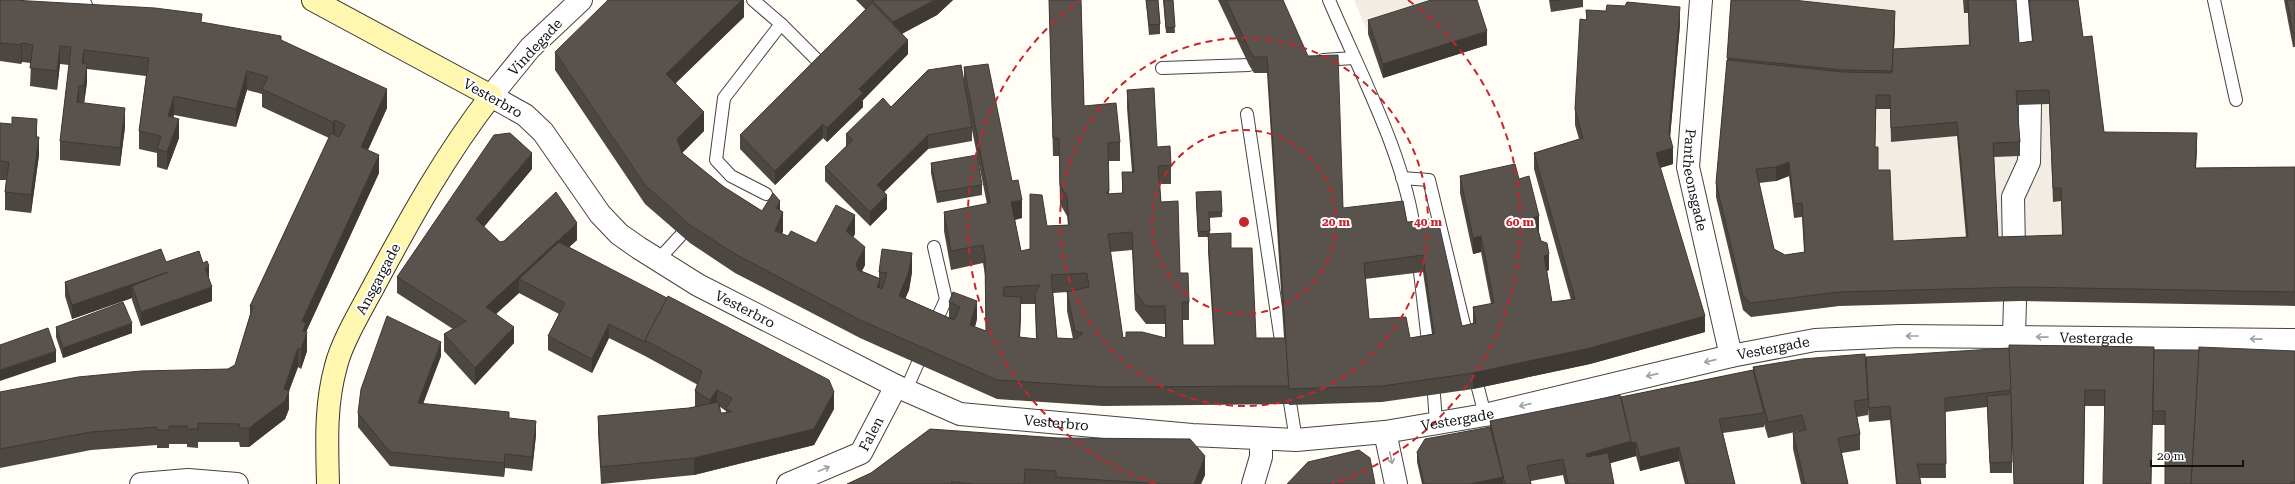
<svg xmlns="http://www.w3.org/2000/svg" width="2295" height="484" viewBox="0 0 2295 484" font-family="'Roboto Serif',serif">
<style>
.plaza{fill:#f1ede2}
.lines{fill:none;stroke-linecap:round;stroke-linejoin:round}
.lane-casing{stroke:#444;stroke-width:14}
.street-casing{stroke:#444;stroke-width:24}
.secondary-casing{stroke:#333;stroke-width:24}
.lane{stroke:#fff;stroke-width:12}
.street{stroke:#fff;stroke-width:22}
.secondary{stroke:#fff6b0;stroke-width:22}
.wall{fill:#4d4742;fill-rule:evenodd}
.shaded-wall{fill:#3f3936}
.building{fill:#5a524d;stroke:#3f3936;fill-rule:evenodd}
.oneway{stroke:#a0a0a0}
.ring{fill:none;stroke:#c4262e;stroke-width:2;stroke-dasharray:7 5}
.labels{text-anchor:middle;stroke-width:4;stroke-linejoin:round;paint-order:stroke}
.street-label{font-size:14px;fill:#111;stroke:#fff}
.centre{fill:#c4262e;stroke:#fff;stroke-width:2}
.ring-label{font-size:12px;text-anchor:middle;font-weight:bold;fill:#c4262e;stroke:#fff;stroke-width:4;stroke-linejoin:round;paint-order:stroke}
</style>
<rect width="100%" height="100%" fill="#fffdf5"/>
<g class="plaza">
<path d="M1354,0H1427L1431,13L1369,34Z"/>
<path d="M1794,0H1963L1964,13H1968L1970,59L1893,63L1793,16Z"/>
<path d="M2049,104L2053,202L2061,201L2063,249L1998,251L1993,157L2016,105Z"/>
<path d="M1876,109H1890L1891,142L1957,136L1968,251L1893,255L1875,161Z"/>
</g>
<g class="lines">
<g class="lane-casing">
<g id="lane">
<path d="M753,0L781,24L724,98L716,160L731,176L766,194"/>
<path d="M1329,0C1360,73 1406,158 1415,236"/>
<path d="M2214,0L2236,100"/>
<path d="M781,24L823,66"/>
<path d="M1323,60L1354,58"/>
<path d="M1162,68L1249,65"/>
<path d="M1247,114L1283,354"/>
<path d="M1402,178L1429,180L1468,341"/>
<path d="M658,260L681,235"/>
<path d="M1420,272L1429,350"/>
<path d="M933,328L946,299L934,247"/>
<path d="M1478,388L1485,415"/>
<path d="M906,390L924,349"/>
<path d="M1288,390L1296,440"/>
<path d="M1434,395L1436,423"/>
</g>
</g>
<g class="street-casing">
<g id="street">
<path d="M35,0L81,6"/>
<path id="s1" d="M581,0L530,48L491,96L525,115L543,132L600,214L619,234L639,248L698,285L896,386L960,414L1192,435L1296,440L1385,432L1485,415L1731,356L1815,340L1900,336L2295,340"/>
<path id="s2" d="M1701,0L1688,167L1731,356"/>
<path d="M2019,0L2027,56"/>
<path d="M2014,251L2013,197L2029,162L2030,105"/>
<path d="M2014,336L2015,301"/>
<path d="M1385,432L1396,484"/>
<path d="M141,484L188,480L237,484"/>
<path id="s3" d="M788,484L861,453L896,386"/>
<path d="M1253,484L1261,457V440"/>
</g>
</g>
<g class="secondary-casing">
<path id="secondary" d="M313,0L491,96C446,154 411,217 376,282C364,305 342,341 336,366C325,405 327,444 328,484"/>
</g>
<use href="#lane" class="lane"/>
<use href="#street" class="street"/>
<use href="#secondary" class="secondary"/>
</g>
<g class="wall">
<path d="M0,0L202,23L281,40L387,108L368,150L379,173L306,332L307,351L301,369L298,367L289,391V409L285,419L249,447H240L239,442H198V448L187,447V444H169V448H157V445L91,450L0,468V392L228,369L235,365L250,315V306L329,138L262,107V94L247,90L236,127L174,115L173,117L179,138L167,170L157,167V153L139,149V131L146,76L87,69V82L84,103L125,127L120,166L60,160V141L69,65L60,64L57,90L30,86L31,63L22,62L21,64L0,61Z"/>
<path d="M744,0V17L676,83L704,131L682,153L724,187L762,211H780L783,231L782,234L788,236L816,243L855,234L853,237L865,265L862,271L879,278V272H912L909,290L905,298L949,318V302L953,292L977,319L975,327L986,331L985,275L983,263L951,270L944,231V212L987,204L972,130V141L928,149L884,192L887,209L870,226L825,181V167L846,146V134L891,107L964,80V67L1012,181L1022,218L1015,220L1021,251L1030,249L1047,226L1068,225L1067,216L1060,204L1059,156H1053L1049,0H1083H1081L1084,106L1120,142V161H1109V194L1122,193V172H1132L1127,108V90L1157,147L1171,165V184H1160L1161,202L1180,273L1189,302V320H1183V345H1214L1208,252V237H1198L1196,198L1222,212V217L1209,218L1210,234L1231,248L1256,338H1284L1267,73H1254L1249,65L1218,0H1283L1343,208L1407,222L1462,326L1473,323V307L1491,304L1481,252L1473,254L1460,193V176L1519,179L1539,232L1549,270L1547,271L1552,302L1571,300L1534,169V153L1579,139L1575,125V109L1586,20V10L1680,24L1670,137L1673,164L1660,168L1705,332L1590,364L1473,389L1382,402L1289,405V404L1103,406L997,399L860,338L735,273L690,243L645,204L555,70V52ZM1132,250L1135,310L1146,324H1165V338H1123L1110,252ZM1423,272L1432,334L1410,338L1369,319L1365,279ZM1067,292V311L1073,339L1057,338L1053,293ZM1021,304H1035L1036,339L1020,337Z"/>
<path d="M856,0H953L937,15L902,34L908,54L863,100V107L827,142L823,138L775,185L740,149V135L866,10Z"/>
<path d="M1146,0H1158L1160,24V34L1149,35Z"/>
<path d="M1163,0H1173L1175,33H1166Z"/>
<path d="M1549,0H1583V7L1551,12Z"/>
<path d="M1731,0L1895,27L1894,49L1969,45L1968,13H1964L1963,0H2016L2019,43L2032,41L2028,0H2078L2083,37L2104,132L2197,147L2196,168L2295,167V306L2021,301L1839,306L1751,317L1743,310L1716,197V183L1727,60ZM2049,104L2053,202L2061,201L2062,235L1998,237L1994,157L2020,156V142L2017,105ZM1876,109H1890L1891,142L1957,136L1966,237L1893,241L1878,170L1875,147ZM1789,176L1794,218L1802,217L1804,252L1785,255L1774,249L1759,183L1776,181Z"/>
<path d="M2284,0H2295V47H2293Z"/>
<path d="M1368,20L1487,45L1383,78L1368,34Z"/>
<path d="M0,123L37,137L39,155L31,213L5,210V192L6,180H0Z"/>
<path d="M931,163L982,185V195L937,203L931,173Z"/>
<path d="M532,169L484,227L500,242L577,240L569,247L834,409L814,445L694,475L601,484L598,433V416L689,408L695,407V391L698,385L645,356L609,338L592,373L548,350V336L559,314L519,293L496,314L514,343L475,385L444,351V334L453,329L397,293V277ZM720,407L726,411V413H721Z"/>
<path d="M166,262L209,279L212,301L141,326L132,300V298L72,319L65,296V282Z"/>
<path d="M56,327L132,333L63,358L56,337Z"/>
<path d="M2154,350L2295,351V484H2165V425H2153L2104,406H2085L2084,484H2014L2012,433V473H1990L1987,407L1945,412L1946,478H1920L1921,484H1896L1890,420L1869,422L1868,409V415L1857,417L1860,434V450L1842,453L1848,484H1801L1793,449V433L1800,431L1768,438L1764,424V427L1723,433L1735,484H1685L1679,461L1640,471L1636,456L1610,463L1614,484H1565L1563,475L1531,481V484H1422L1417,462V452L1490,427V421L1621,397L1753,370V367L1866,357Z"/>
<path d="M441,356L423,404L509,418L536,435L532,471L505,468L504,477L390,466L358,427V413Z"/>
<path d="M930,429L1205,475L1201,484H847L871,473Z"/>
</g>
<g class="shaded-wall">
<path d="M742,0H744V17L666,92V74Z"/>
<path d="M935,0H953L937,15L893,38V22Z"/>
<path d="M1680,7V24L1669,149V133Z"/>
<path d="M1895,11V27L1892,87V71Z"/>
<path d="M1487,31V45L1383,78V64Z"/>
<path d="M908,40V54L863,100V107L827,142V128L859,89Z"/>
<path d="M22,43V62L21,64V45Z"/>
<path d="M60,46V64L57,90V71Z"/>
<path d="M84,50V68L82,63Z"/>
<path d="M87,64V82L84,104V86Z"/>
<path d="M247,71V90L236,127V109Z"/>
<path d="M79,86V104L77,102Z"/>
<path d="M387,89V108L361,165V147Z"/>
<path d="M174,96V115L168,134V116Z"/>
<path d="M125,108V127L120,166V148Z"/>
<path d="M704,112V131L677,158V139Z"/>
<path d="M37,119V138L36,137Z"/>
<path d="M179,119V138L167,170V152Z"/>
<path d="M335,120V138L333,140V122Z"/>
<path d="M823,124V138L775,185V171Z"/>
<path d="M2197,133V147L2195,182V168Z"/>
<path d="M928,135V149L877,199V185Z"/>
<path d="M39,137V155L31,213V195Z"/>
<path d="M1673,148V164L1656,169V153Z"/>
<path d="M532,153V169L476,236V219Z"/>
<path d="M379,155V173L306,332H307V351L301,369L302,321Z"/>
<path d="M1789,162V176L1776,181V167Z"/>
<path d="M887,195V209L870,226V212Z"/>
<path d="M1022,200V218L1011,220V202Z"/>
<path d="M780,201V219L776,208Z"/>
<path d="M783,212V231L775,249V231Z"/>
<path d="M855,215V234L846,249V231Z"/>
<path d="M1539,216V232L1534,233V217Z"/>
<path d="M577,223V240L529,284L519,279V293L486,323V307Z"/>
<path d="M1481,236V252L1473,254V238Z"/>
<path d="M865,247V265L856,282V264Z"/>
<path d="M912,253V272L909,290L899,314V296Z"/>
<path d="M1549,254V270L1544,272V256Z"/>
<path d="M209,266V280L205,268Z"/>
<path d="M168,272L132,286V298L72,319V305Z"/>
<path d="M880,279V297L877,287Z"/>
<path d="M212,287V301L141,326V312Z"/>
<path d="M1021,297V316L1019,355V337Z"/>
<path d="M977,301V319L970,343V325Z"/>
<path d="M1705,316V332L1590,364L1473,389V373Z"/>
<path d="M132,323V333L63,358V348Z"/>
<path d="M609,324V338L592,373V359Z"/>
<path d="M514,327V343L475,385V368Z"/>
<path d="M441,342V356L418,417V403Z"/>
<path d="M298,348V367L289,391V409L285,419L249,447V428L284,389Z"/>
<path d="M56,351V362L0,381V370Z"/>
<path d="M717,390V406L710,416V400Z"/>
<path d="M834,392V409L814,445L694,475V458Z"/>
<path d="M536,421V435L532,471V457Z"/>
<path d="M1631,441L1636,442V456L1586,470V454Z"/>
<path d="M1679,447V461L1640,471V457Z"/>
<path d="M505,454V468L504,477V463Z"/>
<path d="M1205,456V475L1201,484H1194Z"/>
<path d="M1503,477V484H1470Z"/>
</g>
<g class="building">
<path d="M0,0H12L155,8L202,14L201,22L281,36V40L387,89L361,147L379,155L302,321L306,323L303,331L307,332L301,350L298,348L284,389L289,391L285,401L249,428H240L239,424L198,423V429H187V426H169V430H157V427L91,432L0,449V392L78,377L141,371L228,369L235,365L253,306H250L331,133L339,137L345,125L335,120L333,122L262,89L268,77L247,71L236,109L174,96L168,116L179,119L167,152L157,149L161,136L139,131L149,58L84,50L82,63L87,64L84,86H79L77,102L125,108L120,148L60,141L71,47L60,46L57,71L30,68L33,45L22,43L21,45L0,43Z"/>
<path d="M608,0H742L666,74L704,112L677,139L682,153L724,187L762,211L773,193L780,201L776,208L783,212L775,231L788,236L791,231L816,243L836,205L855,215L846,231L865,247L856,264L858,270L880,279L877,287L882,289L887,273L879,272L882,249L912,253L909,271L899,296L954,320L960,307L949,302L953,292L977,301L970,325L986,331L985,257L983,245L951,251L944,212L990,203L964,67L988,64L1012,181L1018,180L1022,200L1011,202L1021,251L1030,249V194L1042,195L1047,226L1069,225L1067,197L1060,185L1059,138H1053L1049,0H1081L1084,106L1116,103L1120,142L1108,143L1109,191H1107V194L1123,193L1122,172H1134L1127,90L1154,88L1157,147L1170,146L1171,165L1158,166L1161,202L1178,201L1180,273H1188L1189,302H1182L1183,345H1215L1208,234L1231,233V248H1252L1256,338H1286L1289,386L1103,387L997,380L860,320L735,254L690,225L645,185L555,52ZM1132,232L1135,292L1146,306H1165L1166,338L1142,332H1126V337L1123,338L1108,234ZM1087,273L1089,287L1067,292L1075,331L1083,333L1076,339L1057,338L1051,275ZM1040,285L1035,294L1037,339L1019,337L1021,297L1003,296L1004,287Z"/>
<path d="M872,0H935L893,22Z"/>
<path d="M1146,0H1158L1160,24L1149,25Z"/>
<path d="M1164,0H1173L1175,27L1166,28Z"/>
<path d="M1226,0H1283L1308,56L1338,55L1343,208L1403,201L1407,222L1438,220L1462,326L1476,323L1473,307L1494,303L1481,236L1473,238L1460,176L1515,164L1519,179L1529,176L1539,216L1534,217L1541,241L1547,243L1549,254L1544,256L1552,302L1575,299L1534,153L1583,138L1575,109L1580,19L1587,20L1586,10L1606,11L1607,5L1625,6L1627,2L1680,7L1669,133L1673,148L1656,153L1705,316L1590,348L1473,373L1382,386L1289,389L1267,57H1254L1249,49ZM1423,255L1434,334L1410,338L1406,317L1369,319L1364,263Z"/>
<path d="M1431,0H1477L1487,31L1383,64L1368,20Z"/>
<path d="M1551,0H1561L1551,1Z"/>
<path d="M1731,0H1793L1895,11L1892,71L1843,70L1727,58Z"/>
<path d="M1968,0H2016L2019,43L2033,41L2029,0H2078L2083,37L2092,36L2104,132L2197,133L2195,168L2295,167V292L2021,287L1839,292L1751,303L1743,296L1716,183L1727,60L1843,72L1892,73L1893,49L1970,45ZM2049,90L2053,188H2061L2063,235L1998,237L1993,143L2020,142L2016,91ZM1876,95H1890L1891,128L1957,122L1968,237L1893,241L1890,170H1878V147H1875ZM1789,162L1794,204L1802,203L1805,252L1785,255L1774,249L1756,169L1776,167Z"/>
<path d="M2287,0H2295V33H2293Z"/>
<path d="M872,3L908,40L859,89L863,93L827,128L823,124L775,171L740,135Z"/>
<path d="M961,65L972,127L928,135L877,185L887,195L870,212L825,167L853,140L846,134L883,98L891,107L928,70Z"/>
<path d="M12,117L37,119L36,137H39L31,195L5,192L9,162L0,161V123L12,124Z"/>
<path d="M510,133L532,153L476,219L500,242L504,241L556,192L577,223L486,307L514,327L475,368L444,334L466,321L397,277L494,135Z"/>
<path d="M977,155L982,185L937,192L931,163Z"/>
<path d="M1221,191L1222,212H1209L1210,231L1198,232L1196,192Z"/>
<path d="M559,242L667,298L645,340V342L609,324L592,359L548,336L565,303L519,279Z"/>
<path d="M161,249L166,262L199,251L203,263L207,261L209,266L205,268L212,287L141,312L132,286L168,272L72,305L65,282Z"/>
<path d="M668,296L829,380L834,392L814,429L694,458L601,467L598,416L689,408L718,402L721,413L732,412L726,409L732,398L717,390L710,400L695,391L702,371L645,340Z"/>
<path d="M123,302L132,323L63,348L56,327Z"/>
<path d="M387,316L441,342L418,403L509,412V418L536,421L532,457L505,454L504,463L390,452L358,413L361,389Z"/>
<path d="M48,328L56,351L0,370V345Z"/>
<path d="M2009,345L2154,347L2151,484H2103L2105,390H2085L2083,484H2014Z"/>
<path d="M2199,347L2295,351V482H2291V484H2191Z"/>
<path d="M2009,348L2011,390L1945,398L1946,464H1917L1921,484H1897L1890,406L1869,408L1866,357Z"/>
<path d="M2154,350H2199L2191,484H2165V411H2153Z"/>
<path d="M1865,354L1868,399L1854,401L1860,434L1838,438L1848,484H1805L1793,433L1806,430L1802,415L1768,422L1753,367L1802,359Z"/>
<path d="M1753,370L1764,413L1719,419L1735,484H1688L1679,447L1640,457L1636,442L1631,443V441L1621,397Z"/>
<path d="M2011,394L2012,462L1990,463L1987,396Z"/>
<path d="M1620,395L1631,441L1586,454L1587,457L1608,453L1614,484H1568L1563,459L1527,466L1531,484H1505L1490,421Z"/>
<path d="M1490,427L1503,477L1470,484H1424L1417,452L1425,439Z"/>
<path d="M930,429L1058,438L1190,439L1205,456L1194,484H1148V483L1056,477V471L1025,469L1024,484H975L951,482L952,484H847L871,473Z"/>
<path d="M1359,450L1370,458L1375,484H1287L1308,462Z"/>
</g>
<defs><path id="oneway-shaft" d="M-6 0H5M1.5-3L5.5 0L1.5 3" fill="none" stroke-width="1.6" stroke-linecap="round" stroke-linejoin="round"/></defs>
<g class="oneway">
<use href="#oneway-shaft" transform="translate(1912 336) rotate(-180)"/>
<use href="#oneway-shaft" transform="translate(2042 337) rotate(-179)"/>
<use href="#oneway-shaft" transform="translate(2256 339) rotate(-179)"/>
<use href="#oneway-shaft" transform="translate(1710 361) rotate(167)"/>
<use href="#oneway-shaft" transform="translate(1652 375) rotate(167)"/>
<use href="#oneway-shaft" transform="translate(1525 405) rotate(167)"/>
<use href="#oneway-shaft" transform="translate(1391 458) rotate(78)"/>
<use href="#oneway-shaft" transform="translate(824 469) rotate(-23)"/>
</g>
<g class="ring">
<circle cx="1244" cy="222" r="92"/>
<circle cx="1244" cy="222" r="184"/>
<path d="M1156 484A276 276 0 0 1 1080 0M1408 0A276 276 0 0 1 1332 484"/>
</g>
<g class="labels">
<g class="street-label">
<text transform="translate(535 47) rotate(-47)" y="5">Vindegade</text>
<text transform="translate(493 98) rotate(29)" y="5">Vesterbro</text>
<text dy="5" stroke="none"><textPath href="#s2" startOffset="181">Pantheonsgade</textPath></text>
<text transform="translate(378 279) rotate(-62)" y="5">Ansgargade</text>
<text dy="5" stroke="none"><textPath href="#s1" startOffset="470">Vesterbro</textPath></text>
<text dy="5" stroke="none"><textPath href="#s1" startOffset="1857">Vestergade</textPath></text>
<text dy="5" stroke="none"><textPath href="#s1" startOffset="1533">Vestergade</textPath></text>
<text dy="5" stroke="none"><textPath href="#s1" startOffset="1209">Vestergade</textPath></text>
<text dy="5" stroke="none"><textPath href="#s1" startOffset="806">Vesterbro</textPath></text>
<text dy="5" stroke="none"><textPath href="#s3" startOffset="101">Falen</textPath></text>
</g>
</g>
<circle cx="1244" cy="222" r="6" class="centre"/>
<g class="ring-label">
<text x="1336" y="226">20 m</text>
<text x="1428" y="226">40 m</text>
<text x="1520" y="226">60 m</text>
</g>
<path d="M2151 460v6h92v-6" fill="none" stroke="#111111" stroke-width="2"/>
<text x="2157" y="460" font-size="12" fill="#111111" stroke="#ffffff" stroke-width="3" paint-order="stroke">20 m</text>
</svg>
